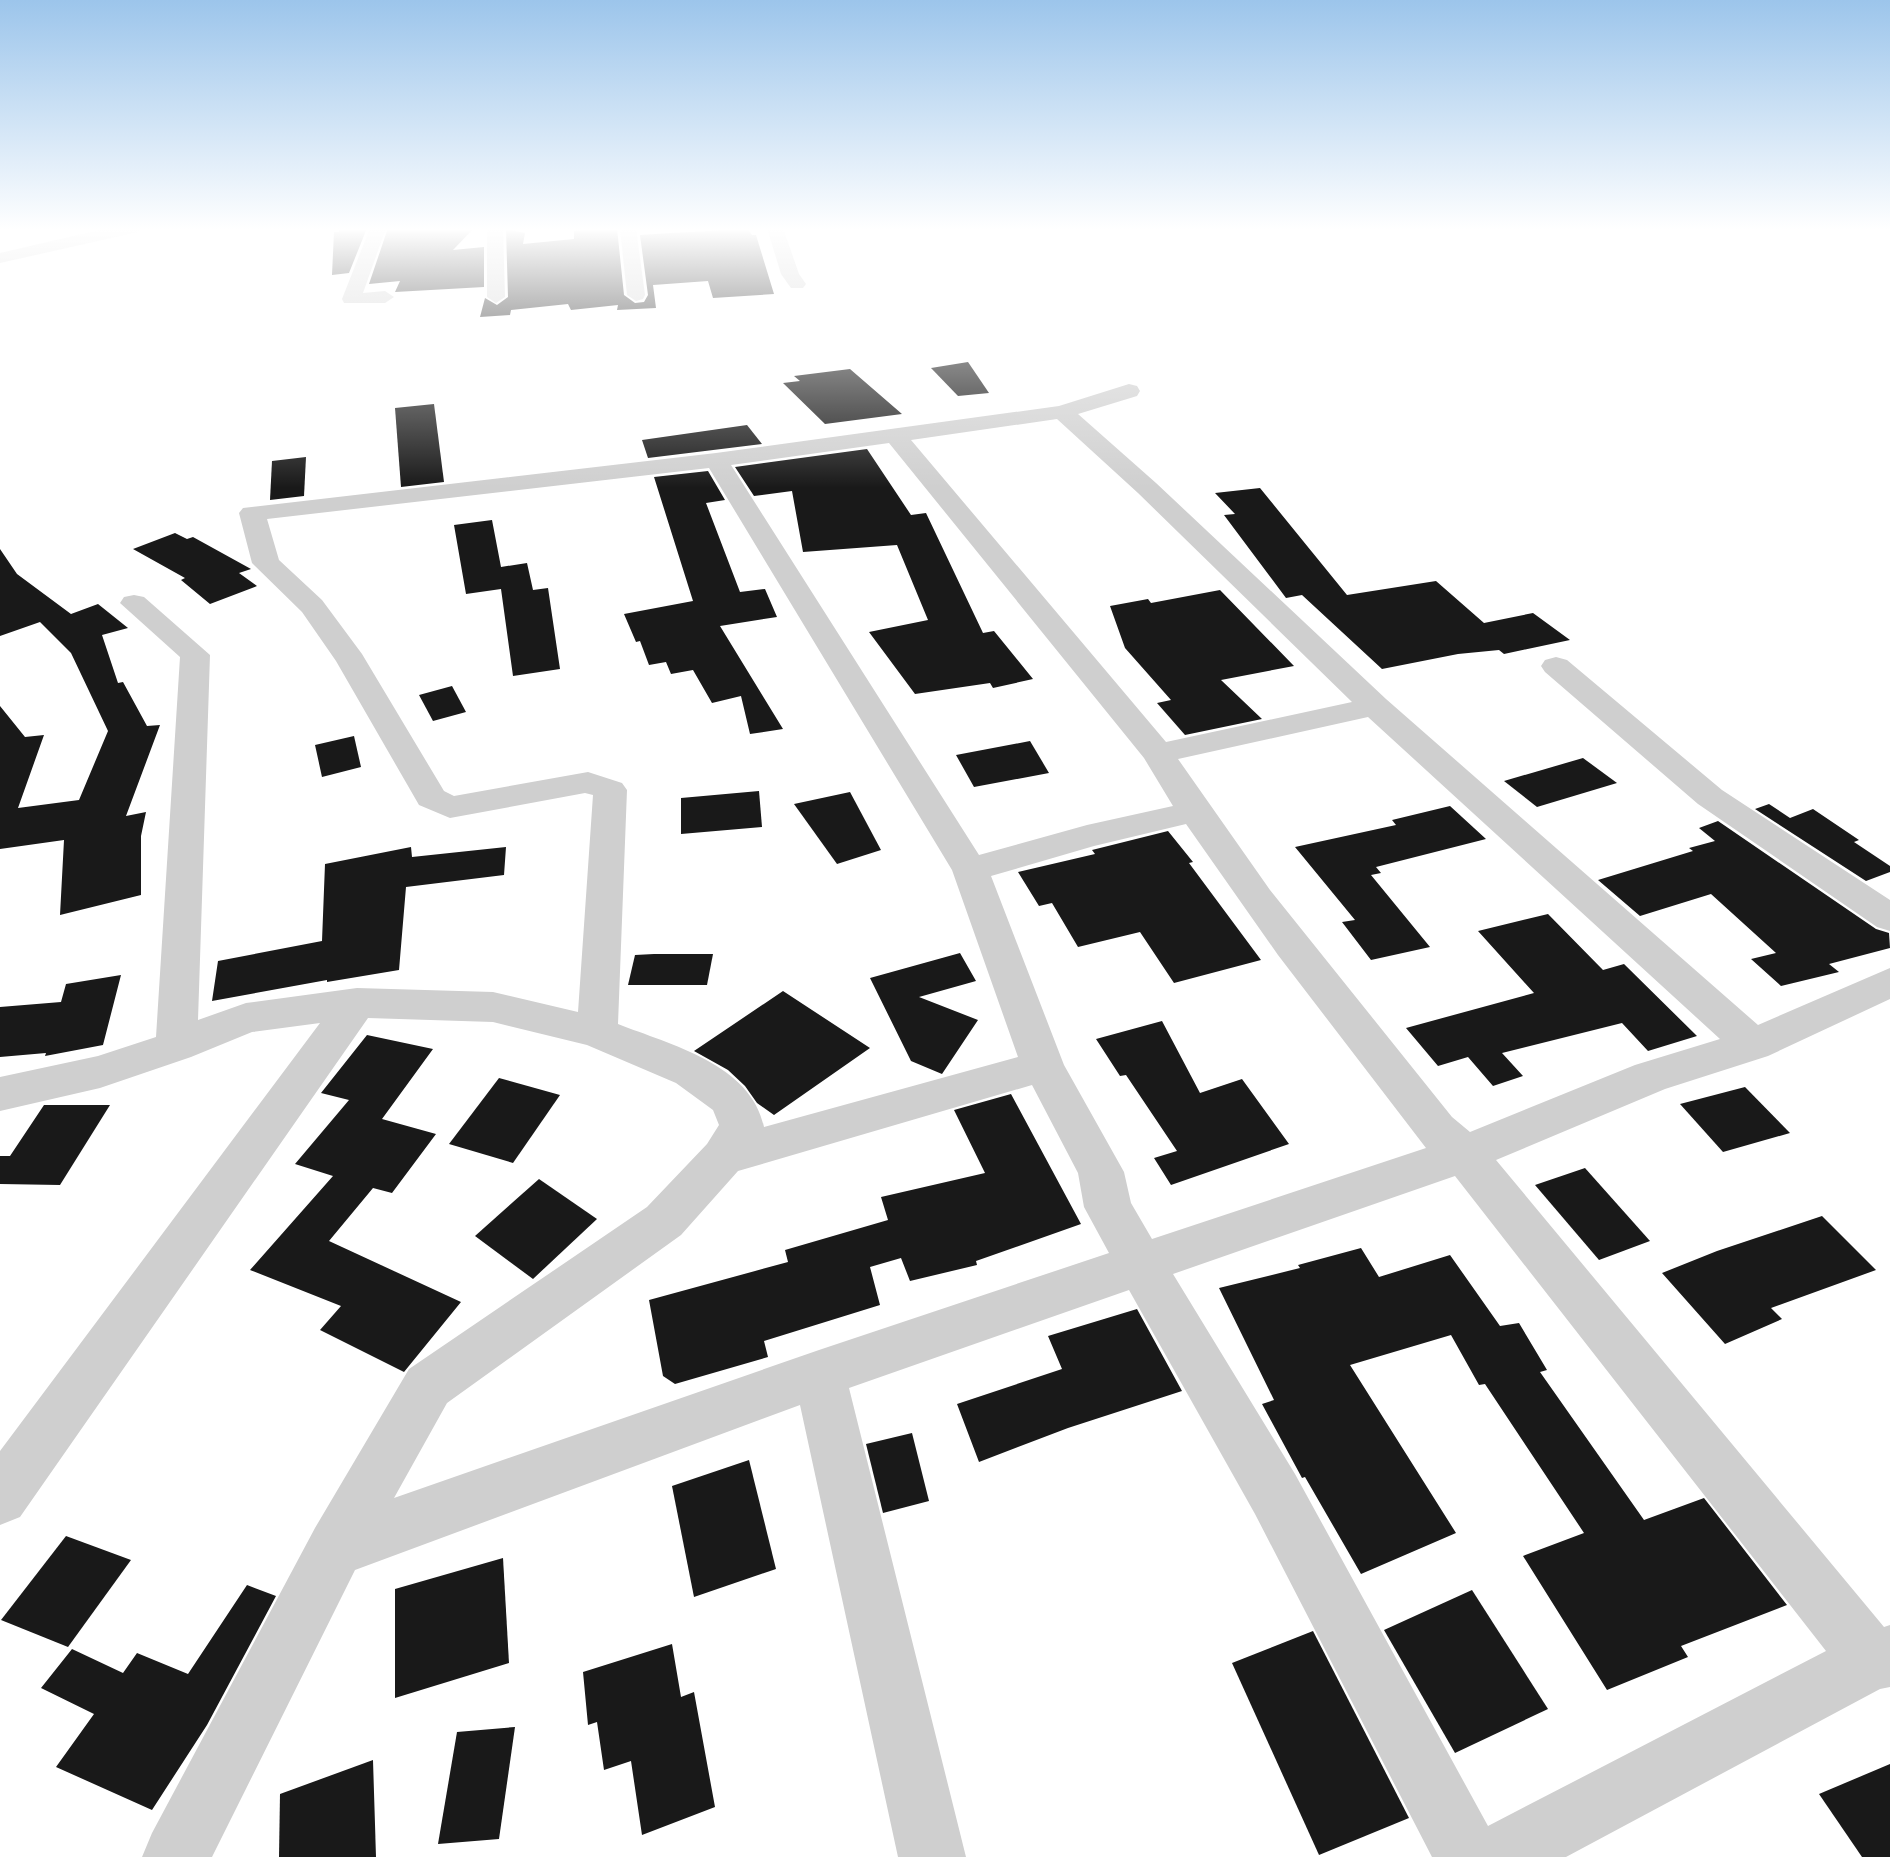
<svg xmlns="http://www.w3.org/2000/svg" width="1890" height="1857" viewBox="0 0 1890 1857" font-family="'Archivo Narrow',sans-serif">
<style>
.building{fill:#191919}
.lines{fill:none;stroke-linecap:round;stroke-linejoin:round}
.street{fill:#cfcfcf;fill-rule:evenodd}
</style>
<rect width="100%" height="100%" fill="#fff"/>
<g class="building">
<path d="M339,228H367L349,273L332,275L334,232H339Z"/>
<path d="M388,228H474L453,250L484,247V287L395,292L400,281L369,284Z"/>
<path d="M617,228L624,295L635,303L644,302L648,295L640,235L671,233L748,229L752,235H756L774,294L713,298L708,281L653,285L656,308L617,310L618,305L571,310L568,304L511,310L510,315L480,317L485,298L497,305L508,297L506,229L525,233L523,244L574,239V231Z"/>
<path d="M968,362L989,393L958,396L931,368Z"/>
<path d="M850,369L902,414L825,424L783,383L800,381L794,376Z"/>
<path d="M434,404L444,482L401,487L395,408Z"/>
<path d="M747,425L762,444L648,458L642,440Z"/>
<path d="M867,449L911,515L926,513L983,633L994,631L1033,679L993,688L990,683L915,694L869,632L928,620L897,545L803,552L792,491L754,496L735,467Z"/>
<path d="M306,457L304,496L270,500L272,461Z"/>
<path d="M708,471L725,500L706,503L740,592L765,589L777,617L720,626L783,729L750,734L741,696L712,703L693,670L671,674L666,662L649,665L640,641L636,642L624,614L693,601L654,477Z"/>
<path d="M1260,488L1347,595L1436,581L1484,623L1533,613L1570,640L1504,654L1499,650L1458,654L1382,669L1302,595L1286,598L1224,515L1235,514L1215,493Z"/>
<path d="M492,520L501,567L527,563L533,590L548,588L560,669L513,676L501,589L466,594L454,525Z"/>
<path d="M175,533L187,539L193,537L251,569L239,573L257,586L210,604L181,580L185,578L133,549Z"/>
<path d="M0,549L17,574L71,614L98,604L128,628L102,635L118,683L123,682L147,726L160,725L126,816L146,812L141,836V895L60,915L64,840L0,849V706L25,737L44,735L18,808L79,800L108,731L71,653L40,622L0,636Z"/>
<path d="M1220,590L1294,666L1221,680L1262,719L1185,735L1157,703L1171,700L1125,648L1110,606L1148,599L1151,603Z"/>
<path d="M452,686L466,712L433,721L419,695Z"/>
<path d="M354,736L361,767L322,777L315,745Z"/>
<path d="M1030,741L1049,773L974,787L956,755Z"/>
<path d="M1583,758L1617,783L1537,807L1504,781Z"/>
<path d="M759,791L762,827L681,834V798Z"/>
<path d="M850,792L881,850L837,864L794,804Z"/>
<path d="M1769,804L1790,818L1813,809L1859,840L1854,842L1890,866V872L1866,881L1755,809Z"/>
<path d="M1450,806L1486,839L1376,867L1381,873L1371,875L1430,947L1371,960L1342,922L1355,920L1295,847L1396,825L1392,820Z"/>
<path d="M1718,821L1876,929L1889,933L1890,948L1829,964L1839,972L1781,986L1751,959L1776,953L1711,894L1640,916L1598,880L1693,851L1689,848L1715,841L1699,828Z"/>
<path d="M1168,831L1193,862L1189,863L1261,960L1174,983L1140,932L1078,947L1052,903L1039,906L1018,872L1095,854L1092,850Z"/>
<path d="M411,847L412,857L506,847L504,875L406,887L399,970L327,982V980L212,1001L218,961L322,941L325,864Z"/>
<path d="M1548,914L1603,970L1624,964L1697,1036L1648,1051L1622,1023L1502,1053L1523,1076L1493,1086L1468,1057L1438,1066L1406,1028L1534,993L1478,931Z"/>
<path d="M960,953L976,981L919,997L978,1020L942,1074L911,1061L870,978Z"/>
<path d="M654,954H713L707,985H628L635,955Z"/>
<path d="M121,975L103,1045L45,1056L46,1053L0,1057V1007L61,1002L66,984Z"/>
<path d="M783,991L870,1048L774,1115L757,1103L745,1086L728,1070L694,1051Z"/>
<path d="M1162,1021L1200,1093L1242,1079L1289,1144L1171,1185L1154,1158L1177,1151L1126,1075L1120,1076L1096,1039Z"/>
<path d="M367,1035L433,1049L382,1119L436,1134L392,1193L373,1188L329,1241L461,1302L404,1372L320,1330L341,1306L250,1270L333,1176L295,1164L349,1100L321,1093Z"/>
<path d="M499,1078L560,1095L513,1163L449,1144Z"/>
<path d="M1745,1087L1790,1133L1723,1152L1680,1104Z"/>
<path d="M1011,1094L1081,1224L976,1261L977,1265L910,1281L901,1258L870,1267L880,1305L764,1341L768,1357L675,1384L663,1376L649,1300L788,1262L785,1250L888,1220L881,1197L985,1173L954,1110Z"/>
<path d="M44,1105H110L60,1185L0,1184V1156H10Z"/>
<path d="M1585,1168L1650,1241L1599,1260L1535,1185Z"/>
<path d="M539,1179L597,1219L533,1279L475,1236Z"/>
<path d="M1822,1216L1876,1270L1771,1308L1782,1319L1725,1344L1662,1273L1717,1251Z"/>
<path d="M1361,1248L1379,1277L1450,1255L1500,1326L1519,1323L1547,1370L1540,1372L1644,1520L1704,1498L1787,1605L1681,1646L1688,1657L1607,1690L1523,1556L1584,1533L1485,1384L1479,1385L1451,1335L1350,1365L1456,1533L1361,1574L1305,1477L1302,1478L1262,1404L1274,1400L1219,1288L1300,1268L1298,1265Z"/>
<path d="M1137,1309L1182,1391L1068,1428L979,1462L957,1404L1062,1369L1048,1336Z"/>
<path d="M912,1433L929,1501L883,1513L866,1444Z"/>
<path d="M749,1460L776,1569L694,1597L672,1486Z"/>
<path d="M66,1536L131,1560L68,1647L1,1620Z"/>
<path d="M503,1558L509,1663L395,1698V1589Z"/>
<path d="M247,1585L276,1596L207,1725L152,1810L56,1767L94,1714L41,1688L72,1649L123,1673L137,1653L188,1674Z"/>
<path d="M1472,1590L1548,1709L1455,1753L1384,1630Z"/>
<path d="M1313,1631L1409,1818L1319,1855L1232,1663Z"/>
<path d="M672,1644L681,1697L694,1692L715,1807L642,1835L631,1761L604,1770L597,1722L588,1725L583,1672Z"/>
<path d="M515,1727L499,1839L438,1844L457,1732Z"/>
<path d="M373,1760L376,1857H279L280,1794Z"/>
<path d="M1890,1764V1857H1862L1819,1794Z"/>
</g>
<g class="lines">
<g class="street">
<path d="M108,228H140L138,232L0,263V253Z"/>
<path d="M370,228H386L363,293L385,291L394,297L385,303H344L342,299Z"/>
<path d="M487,228H503L505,297L496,303L487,297Z"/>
<path d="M620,228H636L645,295L643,299L636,301L627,295Z"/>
<path d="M767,228H783L799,274L806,284L803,288H791L781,274Z"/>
<path d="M1129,384L1137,386L1140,391L1137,396L1078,414L1156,483L1386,699L1758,1025L1890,968V999L1768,1056L1665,1089L1496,1160L1884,1627L1890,1625V1687L1880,1689L1566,1857H1432L1255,1514L1129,1290L849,1388L966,1857H898L800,1405L355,1570L212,1857H142L152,1833L315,1528L409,1369L647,1207L707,1144L719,1125L713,1110L676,1083L587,1045L493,1022L368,1018L20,1517L0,1525V1451L320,1023L252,1032L191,1057L100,1088L0,1111V1077L98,1056L156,1037L180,657L120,603L124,597L134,595L144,597L210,655L198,1020L246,1003L357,988L493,992L578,1012L593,795L585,793L450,818L419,805L336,661L302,612L252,563L239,513L243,508L716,453L1059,406ZM1057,419L1138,493L1352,702L1166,742L911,440ZM889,443L1144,758L1173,806L1087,825L979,855L731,465ZM709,468L952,870L1018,1057L764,1127C751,1064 671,1045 618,1024L627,790L622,783L588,772L454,796L444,791L362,654L322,600L279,560L267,519ZM1368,717L1720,1039L1635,1065L1470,1132L1452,1117L1270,890L1178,759ZM1186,824L1278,955L1426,1148L1152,1239L1131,1203L1124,1172L1064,1065L991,876L1094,846ZM1032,1085L1078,1173L1084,1207L1109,1253L819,1350L394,1498L447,1403L681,1235L738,1171ZM1455,1176L1826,1651L1488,1826L1295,1474L1173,1274Z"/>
<path d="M1556,657L1567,660L1722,790L1890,900V931L1877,927L1698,804L1545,672L1541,666L1545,660Z"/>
</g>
</g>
<linearGradient id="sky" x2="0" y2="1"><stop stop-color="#9cc5eb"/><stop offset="0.47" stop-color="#fff"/><stop offset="1" stop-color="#fff" stop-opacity="0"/></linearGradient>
<rect width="1890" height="488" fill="url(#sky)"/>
</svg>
